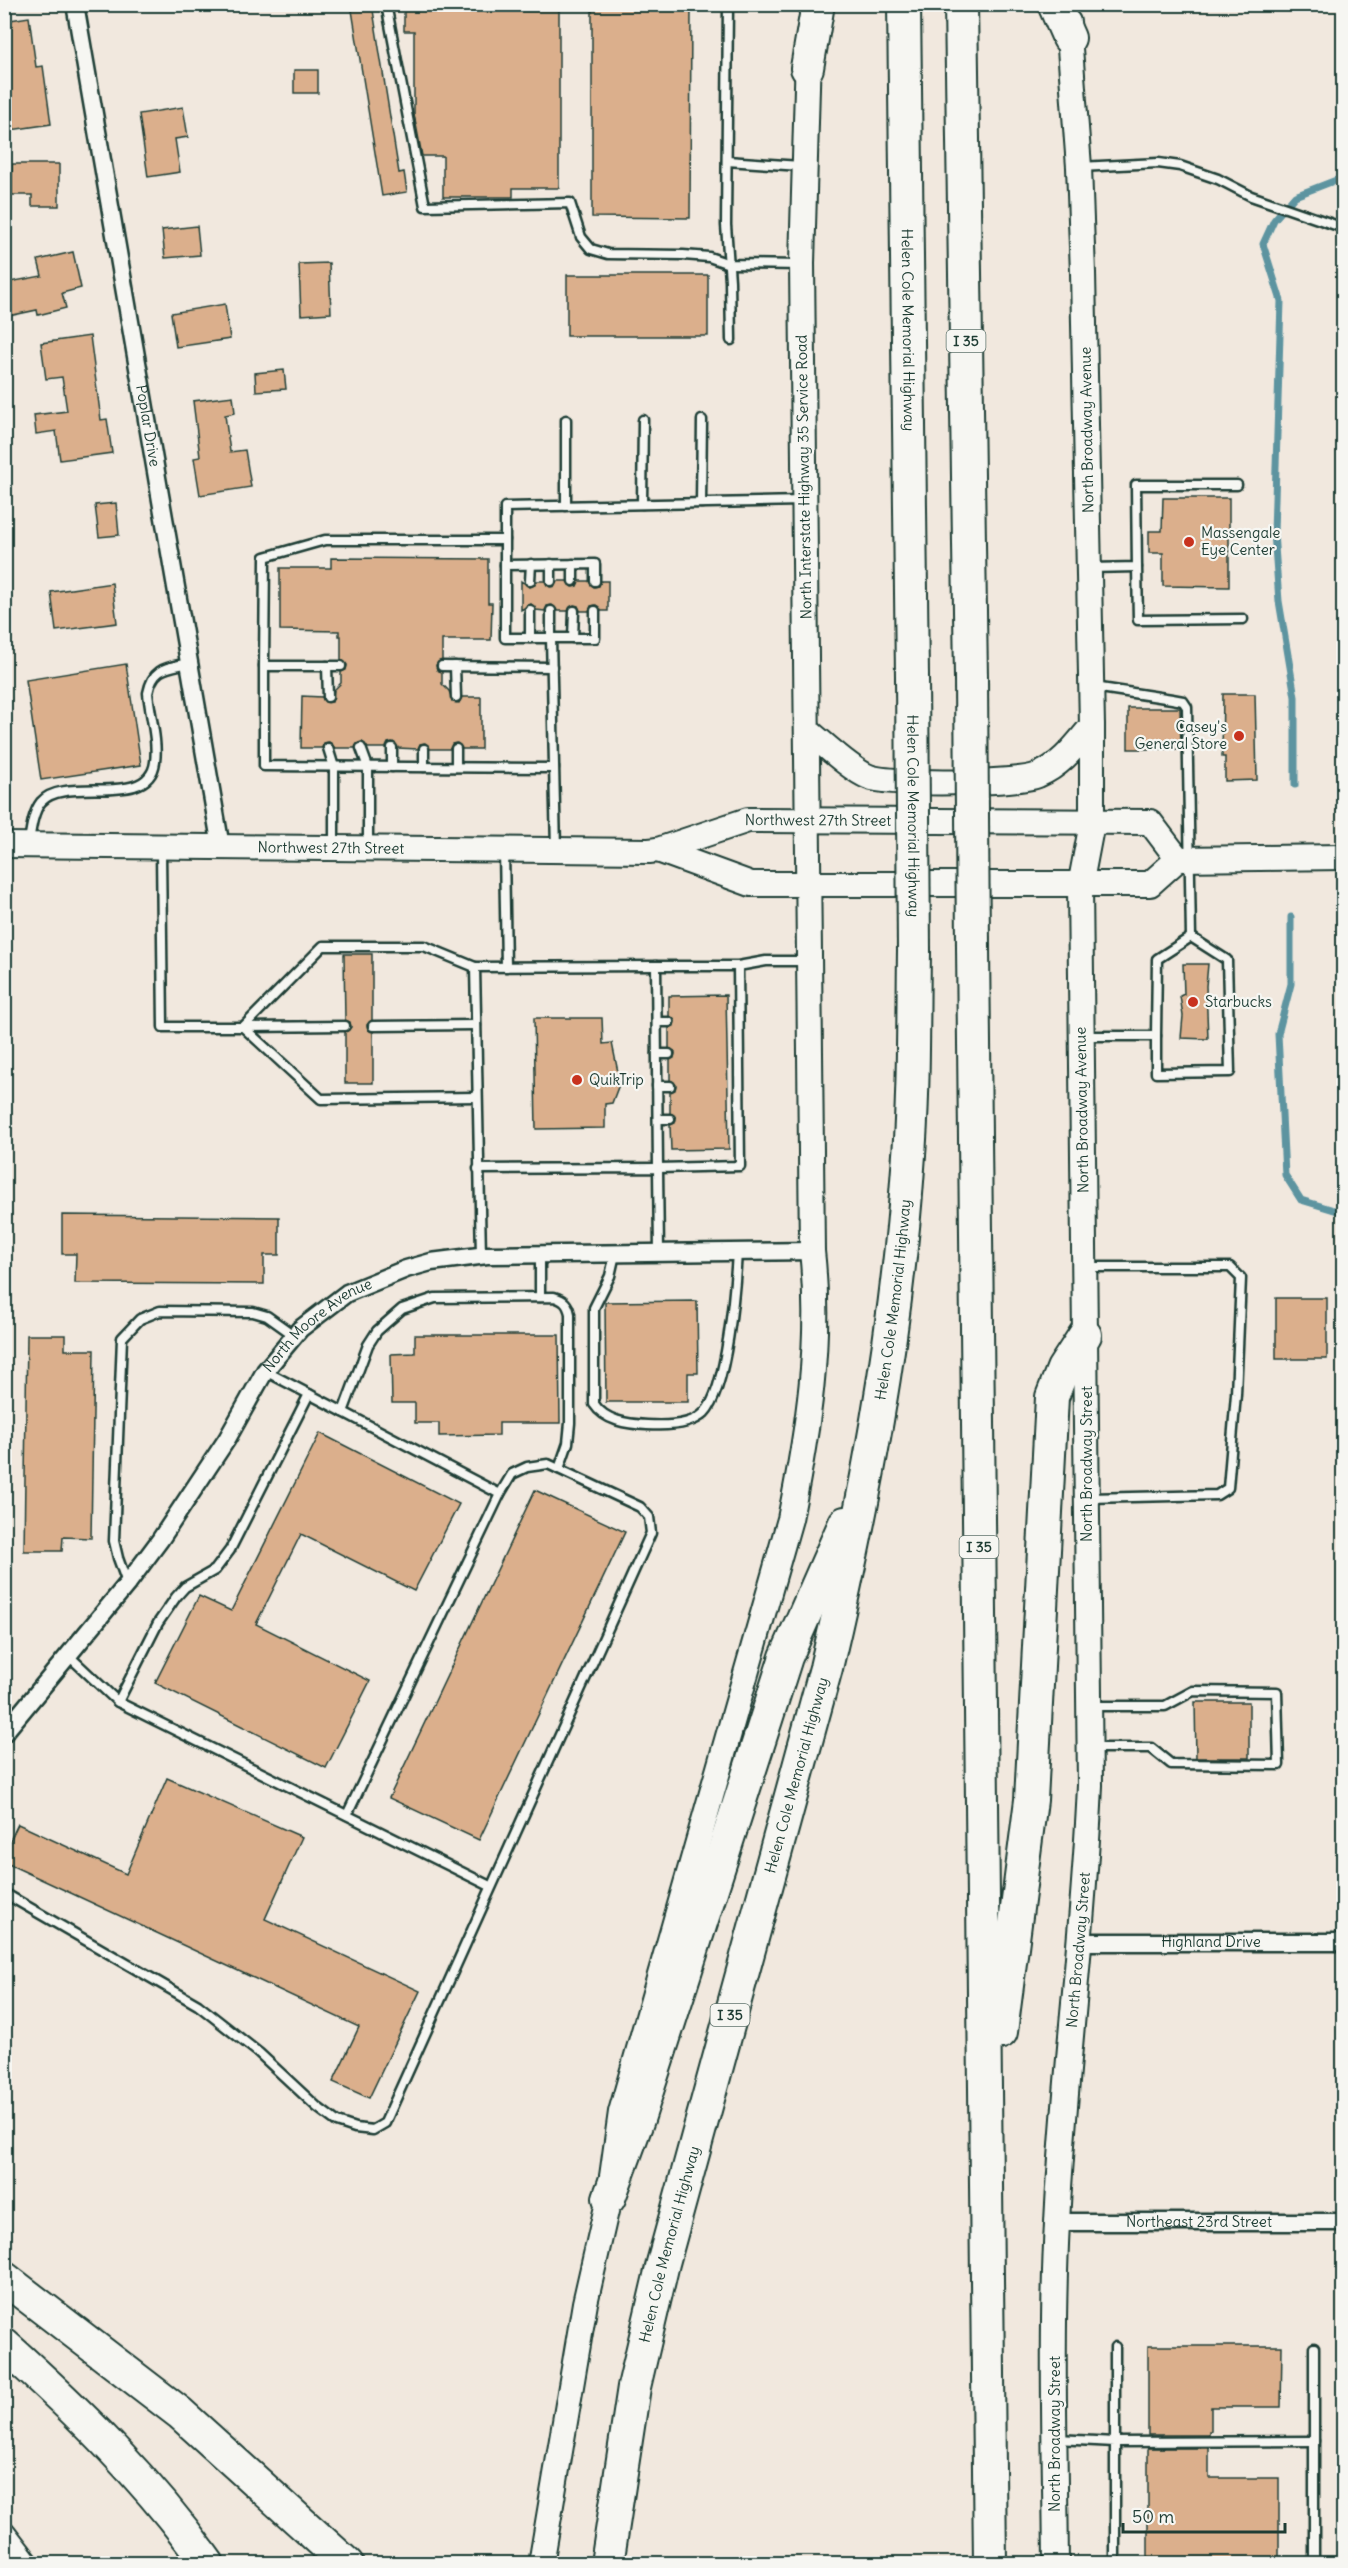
<svg xmlns="http://www.w3.org/2000/svg" width="1348" height="2568" viewBox="0 0 1348 2568" font-family="Delius,sans-serif">
<style>
.lines{fill:none;stroke-linecap:round;stroke-linejoin:round}
.stream{stroke:#5d94a0;stroke-width:7}
.building{fill:#dbaf8c;stroke:#1f3d34;stroke-width:1.5}
.lane-casing{stroke:#1f3d34;stroke-width:13}
.street-casing{stroke:#1f3d34;stroke-width:21}
.secondary-casing{stroke:#1f3d34;stroke-width:28}
.highway-casing{stroke:#1f3d34;stroke-width:36}
.lane{stroke:#f6f6f2;stroke-width:8}
.street{stroke:#f6f6f2;stroke-width:16}
.secondary{stroke:#f6f6f2;stroke-width:24}
.highway{stroke:#f6f6f2;stroke-width:32}
.highway-bridge-casing{stroke:#1f3d34;stroke-width:36;stroke-linecap:butt}
.highway-bridge{stroke:#f6f6f2;stroke-width:32}
.poi-dot{fill:#c8321e;stroke:#f6f6f2;stroke-width:2}
.labels{text-anchor:middle;stroke-width:4.5;stroke-linejoin:round;paint-order:stroke}
.shield{fill:#f6f6f2;stroke:#60746d;stroke-width:1.5}
.shield-label{font-size:14px;font-weight:bold;fill:#1f3d34}
.street-label{font-size:15px;fill:#1f3d34;stroke:#f6f6f2}
.poi-label{font-size:15px;fill:#1f3d34;stroke:#f6f6f2;text-anchor:start}
</style>
<rect width="100%" height="100%" fill="#f1e8de"/>
<filter id="ink" filterUnits="userSpaceOnUse"><feTurbulence type="fractalNoise" baseFrequency=".0167" numOctaves="2"/><feDisplacementMap in="SourceGraphic" scale="12" xChannelSelector="R" yChannelSelector="G"/><feConvolveMatrix kernelMatrix="1 2 1 2 8 2 1 2 1" color-interpolation-filters="sRGB"/></filter>
<g filter="url(#ink)">
<g class="lines">
<g class="stream">
<path d="M1295,785V697L1279,601L1274,533L1281,301L1263,244L1274,220L1295,196L1344,177"/>
<path d="M1291,917V984L1278,1034L1285,1175L1301,1200L1344,1213"/>
</g>
</g>
<g class="building">
<path d="M351,4H372L399,173L404,172L407,192L382,196Z"/>
<path d="M536,4H559V188H513V197H443V156H422L414,114V31H404V11H536Z"/>
<path d="M592,4H691L690,218L592,217Z"/>
<path d="M29,17L36,67L43,66L51,124L4,131V96L10,95L4,52V21Z"/>
<rect x="294" y="70" width="24" height="23"/>
<path d="M183,107L188,137L175,139L180,172L148,177L139,114Z"/>
<path d="M12,164H59V206H32V195H12Z"/>
<path d="M197,226L200,255L165,258L162,230Z"/>
<path d="M73,252L81,288L62,293L66,308L38,315L37,310L4,317V283L42,276L38,260Z"/>
<path d="M329,263L331,313L301,315L299,264Z"/>
<rect x="567" y="275" width="141" height="61"/>
<path d="M225,304L230,339L176,347L171,313Z"/>
<path d="M90,336L101,420L107,419L112,453L60,460L56,431L36,434L34,415L67,411L62,377L46,379L41,343Z"/>
<path d="M284,370L286,389L256,391L255,373Z"/>
<path d="M233,396L235,413L225,415L230,452L245,450L251,487L200,495L194,458L200,457L193,401Z"/>
<path d="M1163,498H1229V587L1163,586V553H1149V531H1162Z"/>
<path d="M116,503L119,535L99,537L95,505Z"/>
<path d="M331,558L488,559V603H492L491,640H442V660L436,665L437,670L442,672V684L449,691L453,702L459,703L462,697H481V749H462L457,743L452,744L450,749H430L425,743L420,744L418,749L398,748L393,742L388,743L386,748H368L362,742L357,744L355,748H335L329,742L324,743L322,748H301L302,696L322,697L325,702H332L334,690L341,683V672L346,670L347,665L341,660V636H339V631L280,630V568H331Z"/>
<path d="M521,581L530,587L535,585L536,581H545L550,587L555,586L557,581H567L572,587L577,586L579,581H589L594,587L599,586L601,581H608V611H601L596,605L591,606L589,611H580L578,606L574,605L568,611H557L552,605L547,606L545,611L536,610L531,604L521,610Z"/>
<path d="M112,583L117,623L56,631L51,592Z"/>
<path d="M126,664L141,765L41,780L26,680Z"/>
<path d="M1223,694H1255L1257,780L1225,781V757H1222Z"/>
<path d="M1128,708H1180L1181,749H1128Z"/>
<path d="M344,954H372V1020L367,1025L368,1030L373,1032V1083H345V1032L351,1027L350,1022L345,1020Z"/>
<path d="M1183,964H1208L1206,986L1208,1039L1181,1038L1183,1016L1180,996L1184,994Z"/>
<path d="M726,995L729,1149L671,1150L670,1125L675,1123L676,1118L670,1113V1092L675,1090L676,1085L670,1080V1060L674,1058L675,1053L669,1048V1028L674,1026L675,1021L669,1016V996Z"/>
<path d="M534,1018H602L603,1044L612,1043L618,1072V1087L612,1103L605,1104V1128L536,1129Z"/>
<path d="M62,1215L279,1217V1255H264V1284L75,1283L76,1254H62Z"/>
<rect x="1276" y="1298" width="51" height="61"/>
<path d="M697,1301L698,1373H688V1402H606L605,1302Z"/>
<path d="M27,1335H65V1350H94L91,1538L63,1537L62,1551H24Z"/>
<path d="M415,1335H559L560,1423H499V1435L439,1436V1423H415V1403H392L391,1354L415,1353Z"/>
<path d="M320,1433L459,1504L414,1591L301,1534L256,1624L370,1681L326,1768L155,1683L199,1596L231,1611Z"/>
<path d="M535,1490L625,1532L479,1840L389,1798Z"/>
<path d="M1195,1702H1249V1758H1196Z"/>
<path d="M167,1778L302,1837L265,1919L420,1991L369,2098L333,2082L359,2027L4,1862V1853L18,1824L126,1874Z"/>
<path d="M1148,2346H1282L1281,2407H1211V2431H1209V2435H1148Z"/>
<path d="M1148,2448H1209V2478H1279V2564H1148Z"/>
</g>
<g class="lines">
<g class="lane-casing">
<g id="lane">
<path d="M386,4L425,206L570,203L581,237L591,249L608,254L683,255L709,257L729,264L801,265"/>
<path d="M728,4L726,225L730,281L731,340"/>
<path d="M727,161L801,166"/>
<path d="M1080,167L1158,163L1180,166L1218,179L1251,196L1344,228"/>
<path d="M566,420V506"/>
<path d="M701,503L702,420"/>
<path d="M642,504L643,420"/>
<path d="M551,564V581"/>
<path d="M573,564V581"/>
<path d="M505,565V507L803,501"/>
<path d="M1137,567L1138,620L1243,619"/>
<path d="M1090,568L1137,567L1136,485H1237"/>
<path d="M530,581L531,564"/>
<path d="M530,610V638H551L556,849"/>
<path d="M551,611V638H595V611"/>
<path d="M530,638H505V565L595,564V581"/>
<path d="M573,638L574,611"/>
<path d="M264,666L265,557L325,540H505"/>
<path d="M327,666L328,697"/>
<path d="M341,666H264V766L554,768"/>
<path d="M442,666L552,667"/>
<path d="M455,666L456,697"/>
<path d="M328,748L334,767V847"/>
<path d="M361,748L368,767V848"/>
<path d="M392,748V767"/>
<path d="M424,749V767"/>
<path d="M456,749V767"/>
<path d="M29,842C31,829 33,812 41,802C65,774 149,810 155,762C158,740 150,715 148,693C153,667 167,668 189,663"/>
<path d="M161,850L163,1027H243L321,1099L477,1097"/>
<path d="M504,850L506,967"/>
<path d="M738,966H656L658,1168L740,1166L738,966L766,961H806"/>
<path d="M657,1022H669"/>
<path d="M373,1026L476,1025"/>
<path d="M243,1027L323,946H424L475,967"/>
<path d="M243,1027L345,1026"/>
<path d="M1084,1036H1156L1157,959L1191,937L1187,707L1183,701L1172,699L1094,687"/>
<path d="M1156,1036V1073L1230,1072L1227,960L1191,937"/>
<path d="M657,1054H669"/>
<path d="M657,1086H670"/>
<path d="M658,1119H670"/>
<path d="M478,1169L658,1168L659,1253"/>
<path d="M615,1254L610,1276L594,1308V1404C605,1421 627,1424 647,1425C664,1426 691,1426 704,1413C727,1391 735,1287 737,1252"/>
<path d="M540,1255V1297"/>
<path d="M481,1256L475,967L656,966"/>
<path d="M1085,1267H1230L1241,1278L1236,1394L1228,1488L1217,1495L1089,1498"/>
<path d="M265,1371L500,1494"/>
<path d="M343,1412L368,1345L377,1331L402,1309L435,1298L554,1297C564,1300 568,1304 570,1314V1423L568,1443L559,1469"/>
<path d="M127,1583L118,1558L114,1541L122,1338L140,1319L160,1311L253,1312L267,1316L295,1336"/>
<path d="M68,1655L118,1702L490,1886"/>
<path d="M118,1702L158,1623L176,1597L185,1587L215,1570L230,1550L309,1394"/>
<path d="M1092,1748H1151L1171,1764L1279,1765L1277,1692L1193,1691L1165,1706H1093"/>
<path d="M4,1893L198,2005L259,2053L317,2107L337,2122L355,2128L373,2130L385,2123L651,1533L649,1517L640,1507L548,1464L527,1467L512,1474L500,1494L347,1815"/>
<path d="M1115,2347V2442L1314,2441"/>
<path d="M1314,2348V2564"/>
<path d="M1057,2439L1115,2442V2564"/>
</g>
</g>
<g class="street-casing">
<g id="street">
<path id="s1" d="M75,4L221,847"/>
<path id="s2" d="M4,1733L128,1583L160,1540L227,1439L265,1371L300,1329L347,1293L406,1269L431,1262L487,1255L812,1251"/>
<path id="s3" d="M1081,1942H1344"/>
<path id="s4" d="M1057,2222H1344"/>
</g>
</g>
<g class="secondary-casing">
<g id="secondary">
<path d="M807,730C823,743 851,770 869,777C890,785 1018,784 1038,775C1062,765 1076,745 1092,726"/>
<path id="s5" d="M4,845L649,851L658,850L748,820L1150,822L1178,859"/>
<path d="M658,850L751,884H1150L1178,859L1344,857"/>
<path d="M4,2534L27,2564"/>
<path d="M541,2564L585,2303L609,2198L621,2112L790,1519C808,1430 822,1341 812,1251L802,263L808,52"/>
<path id="s6" d="M1056,2564C1055,2450 1051,2336 1057,2223C1064,2077 1084,1931 1090,1785L1080,886L1092,823V726L1083,273L1079,167L1068,22"/>
</g>
</g>
<g class="highway-casing">
<g id="highway">
<path id="s7" d="M904,4L912,676"/>
<path d="M961,4L971,678"/>
<path d="M1054,4L1069,38"/>
<path d="M807,68L818,4"/>
<path d="M973,947L990,2564"/>
<path d="M1001,2032L1031,1800L1052,1397L1063,1369L1085,1335"/>
<path d="M609,2198L638,2119L786,1657L845,1523"/>
<path d="M4,2278L180,2413L347,2564"/>
<path d="M4,2345C79,2412 150,2482 208,2564"/>
<path id="s8" d="M607,2564L634,2387L663,2263L826,1668C865,1503 896,1337 908,1168C914,1096 913,1023 914,951"/>
</g>
</g>
<use href="#lane" class="lane"/>
<use href="#street" class="street"/>
<use href="#secondary" class="secondary"/>
<use href="#highway" class="highway"/>
<g class="highway-bridge-casing">
<g id="highway-bridge">
<path id="s9" d="M912,676L914,951"/>
<path d="M971,678L973,947"/>
</g>
</g>
<use href="#highway-bridge" class="highway-bridge"/>
</g>
</g>
<g class="poi-dot">
<circle cx="1189" cy="542" r="6"/>
<circle cx="1239" cy="736" r="6"/>
<circle cx="1193" cy="1002" r="6"/>
<circle cx="577" cy="1080" r="6"/>
</g>
<g class="labels">
<g class="shield">
<rect x="946.5" y="330" width="39" height="22" rx="4.5"/>
<rect x="959.5" y="1536" width="39" height="22" rx="4.5"/>
<rect x="710.5" y="2004" width="39" height="22" rx="4.5"/>
</g>
<g class="shield-label">
<text x="966" y="346">I 35</text>
<text x="979" y="1552">I 35</text>
<text x="730" y="2020">I 35</text>
</g>
<g class="street-label">
<text dy="5" stroke="none"><textPath href="#s7" startOffset="326">Helen Cole Memorial Highway</textPath></text>
<text dy="5" stroke="none"><textPath href="#s1" startOffset="428">Poplar Drive</textPath></text>
<text transform="translate(1087 430) rotate(-91)" y="5">North Broadway Avenue</text>
<text transform="translate(804 477) rotate(-91)" y="5">North Interstate Highway 35 Service Road</text>
<text dy="5" stroke="none"><textPath href="#s9" startOffset="140">Helen Cole Memorial Highway</textPath></text>
<text dy="5" stroke="none"><textPath href="#s5" startOffset="819">Northwest 27th Street</textPath></text>
<text dy="5" stroke="none"><textPath href="#s5" startOffset="327">Northwest 27th Street</textPath></text>
<text transform="translate(1082 1110) rotate(-91)" y="5">North Broadway Avenue</text>
<text dy="5" stroke="none"><textPath href="#s8" startOffset="1298">Helen Cole Memorial Highway</textPath></text>
<text dy="5" stroke="none"><textPath href="#s2" startOffset="518">North Moore Avenue</textPath></text>
<text transform="translate(1087 1464) rotate(-90)" y="5">North Broadway Street</text>
<text dy="5" stroke="none"><textPath href="#s8" startOffset="812">Helen Cole Memorial Highway</textPath></text>
<text dy="5" stroke="none"><textPath href="#s3" startOffset="130">Highland Drive</textPath></text>
<text dy="5" stroke="none"><textPath href="#s6" startOffset="615">North Broadway Street</textPath></text>
<text dy="5" stroke="none"><textPath href="#s4" startOffset="142">Northeast 23rd Street</textPath></text>
<text dy="5" stroke="none"><textPath href="#s8" startOffset="326">Helen Cole Memorial Highway</textPath></text>
<text transform="translate(1055 2434) rotate(-90)" y="5">North Broadway Street</text>
</g>
<g class="poi-label">
<text x="1201" y="538">Massengale<tspan x="1201" dy="17">Eye Center</tspan></text>
<text x="1227" y="732" text-anchor="end">Casey's<tspan x="1227" dy="17">General Store</tspan></text>
<text x="1205" y="1007">Starbucks</text>
<text x="589" y="1085">QuikTrip</text>
</g>
</g>
<rect width="1348" height="2568" fill="none" stroke="#f6f6f2" stroke-width="24"/>
<rect x="12" y="12" width="1324" height="2544" fill="none" stroke="#1f3d34" stroke-width="2" filter="url(#ink)"/>
<path d="M1123 2523v9h162v-9" fill="none" stroke="#1f3d34" stroke-width="3"/>
<text x="1132" y="2523" font-size="18" fill="#1f3d34" stroke="#f6f6f2" stroke-width="4.5" paint-order="stroke">50 m</text>
</svg>
